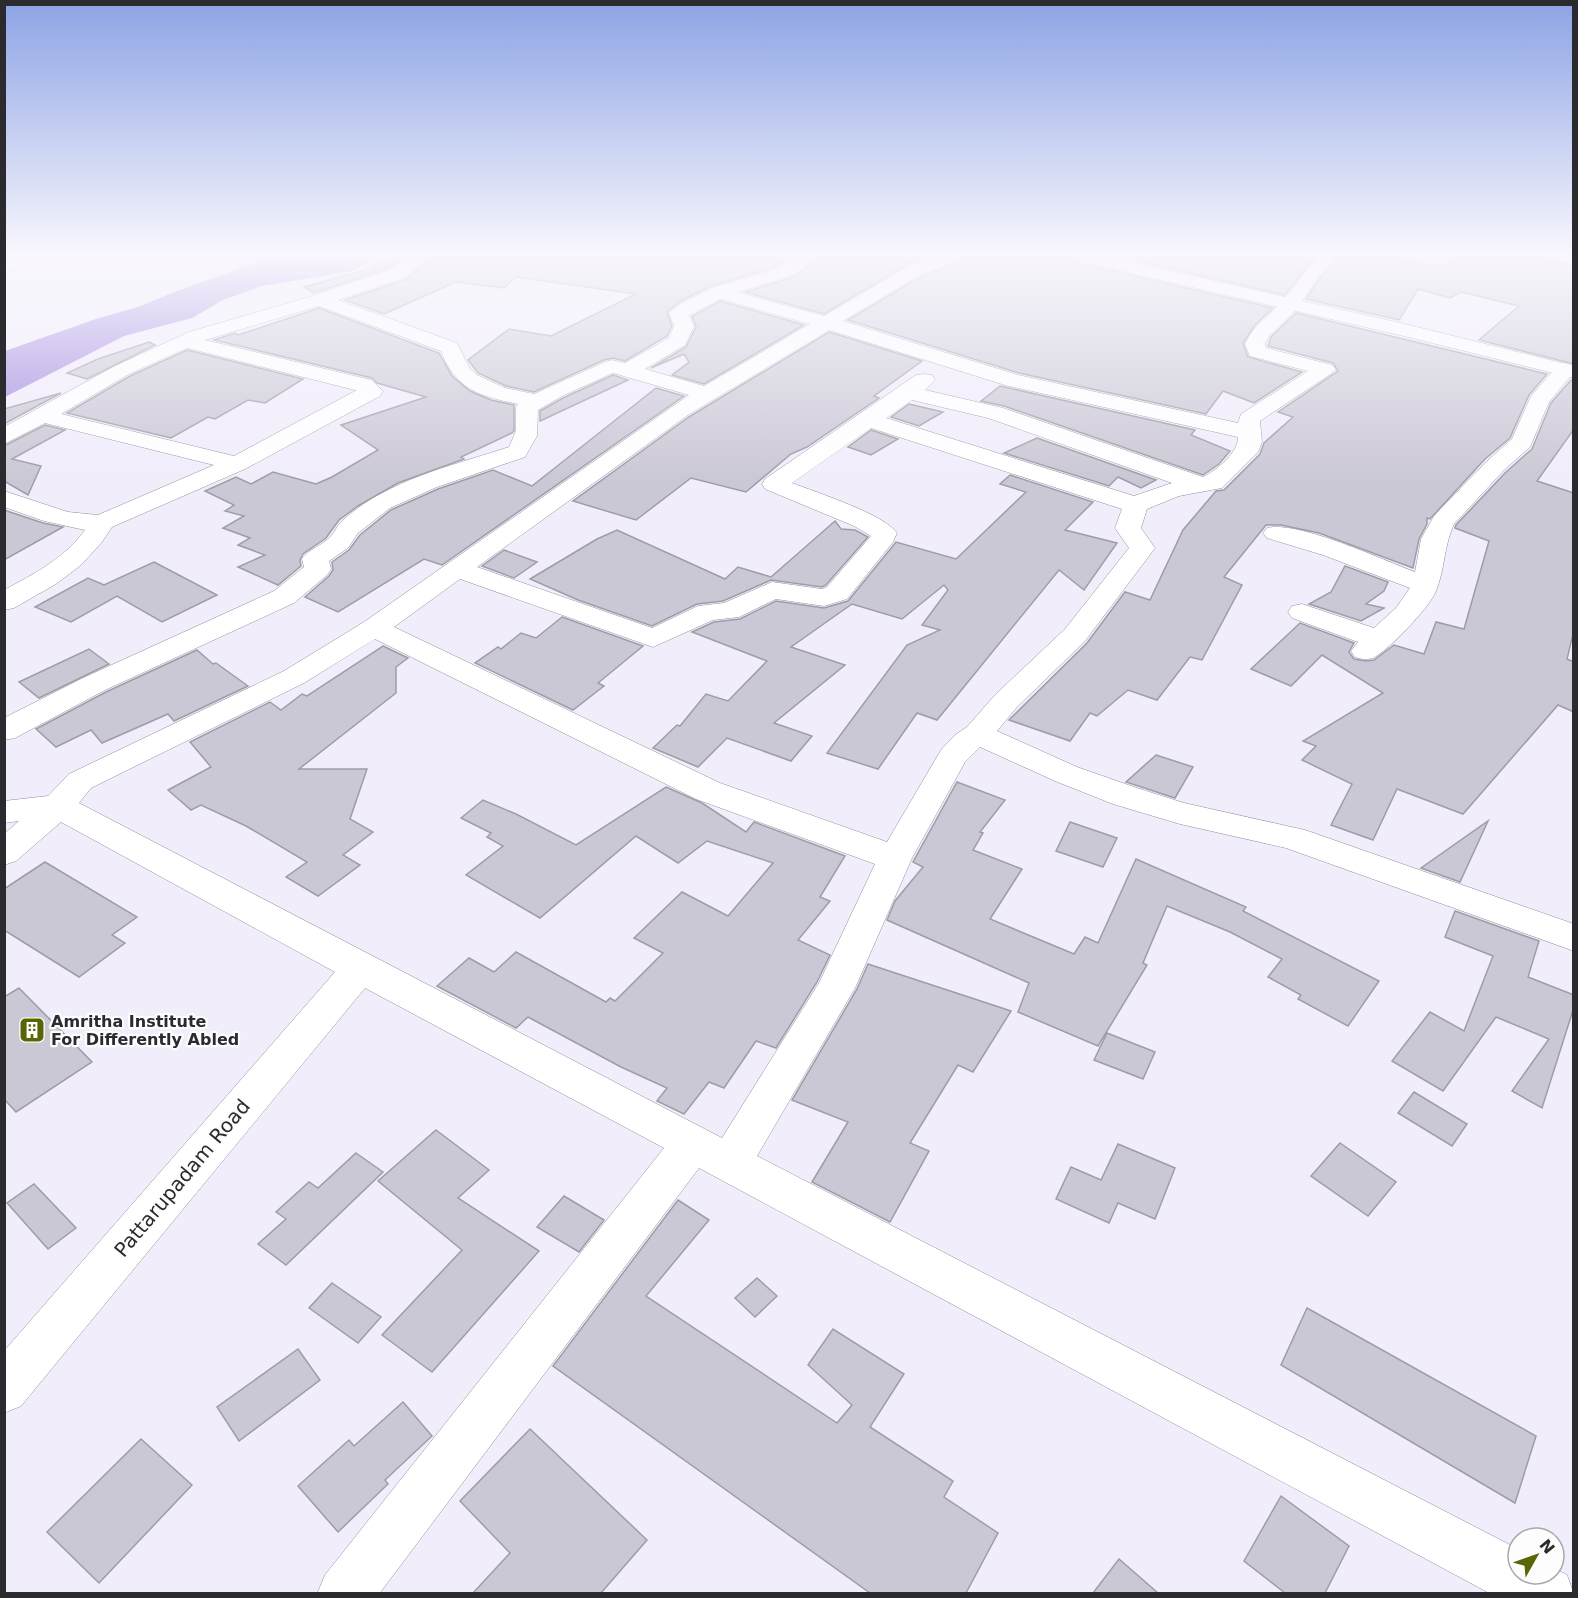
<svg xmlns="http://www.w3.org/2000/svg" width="1578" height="1598" viewBox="0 0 1578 1598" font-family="'DejaVu Sans',sans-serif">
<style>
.water{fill:#a38ade}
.building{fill:#cbc8d5;stroke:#9f9ca9;stroke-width:1.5}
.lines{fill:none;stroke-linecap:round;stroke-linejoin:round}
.minor-casing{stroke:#93909d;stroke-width:1}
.secondary-casing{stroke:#93909d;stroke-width:1}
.minor{fill:#fff;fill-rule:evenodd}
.secondary{fill:#fff;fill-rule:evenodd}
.labels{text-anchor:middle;stroke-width:4.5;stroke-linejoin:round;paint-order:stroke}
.poi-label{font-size:16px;font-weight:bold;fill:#2b2a2f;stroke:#fdfdfd;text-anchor:start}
.near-street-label{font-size:20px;fill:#2b2a2f;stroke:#fdfdfd}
</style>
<rect width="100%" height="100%" fill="#f1edfb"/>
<path class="water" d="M271,257H377L352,271L262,286L223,300L192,318L124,336L5,397V351L96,319L141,306L174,292Z"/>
<g class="building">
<path d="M395,257H405L391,267L314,293L304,287L375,267V264L395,263Z"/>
<path d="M432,257H791L772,268L711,286L679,302L667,312L672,326L667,336L625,361L613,358L604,360L534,392L506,386L478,373L468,360L509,329L551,336L636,294L516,277L504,288L456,282L384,314L345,300L407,279Z"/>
<path d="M819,257H926L910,263L824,314L745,292L794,277Z"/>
<path d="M963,257H1073L1078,263L1273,308L1255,325L1243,343L1248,357L1302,372L1254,403L1223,391L1206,414L1019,373L848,320L924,275L959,263Z"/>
<path d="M1120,257H1315L1285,295Z"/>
<path d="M1339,257H1389L1444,267L1457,257H1536L1574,266V364L1479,340L1519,306L1461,292L1450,298L1418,289L1399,320L1306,299L1319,279Z"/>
<path d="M720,301L804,325L704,384L672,375L689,362L684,354L651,368L686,347L696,327L692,316Z"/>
<path d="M319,308L439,353L452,376L470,391L491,400L514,405V431L512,433L461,457L464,459L398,483L358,506L339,520L326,538L303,554L300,560L301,566L278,585L238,567L265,555L238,545L250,538L223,528L244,516L225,511L234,505L205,491L236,477L251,484L273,472L316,484L332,477L378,450L341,425L426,397L377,383L372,378L214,340L235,333L238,335Z"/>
<path d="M1296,313L1547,374L1529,395L1510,438L1485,459L1430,519L1427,518V524L1419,539L1413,568L1319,533L1281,525H1266L1224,577L1242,585L1202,660L1190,657L1157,700L1128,690L1097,716L1090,713L1070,741L1009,720L1087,643L1125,592L1150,600L1183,530L1216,491L1224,490L1260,454L1264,443L1293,417L1278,412L1338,371L1333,363L1268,346L1271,337Z"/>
<path d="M829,332L922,361L874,396L879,398L807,447L791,454L746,492L691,478L636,520L573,501L689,417Z"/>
<path d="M149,342L155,345L87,379L67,373L98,359Z"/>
<path d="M187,350L303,379L265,403L248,400L215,419L208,417L171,438L67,413L130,376Z"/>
<path d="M613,375L628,380L540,421V411L563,398Z"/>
<path d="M1571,380H1574V429L1537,481L1574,493V630L1567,659L1574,662V712L1558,705L1463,814L1397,789L1373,840L1331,825L1352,784L1302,760L1316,746L1303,741L1383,693L1322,655L1291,686L1251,669L1300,623L1354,643L1349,652L1354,659L1366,661L1374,660L1394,645L1424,654L1436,622L1464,629L1489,541L1455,528L1456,525L1505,473L1532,449L1551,403Z"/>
<path d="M1000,386L1195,430L1191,435L1230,451L1219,464L1203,475L1004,406L981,401Z"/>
<path d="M656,388L684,396L442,565L424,559L338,612L305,597L329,576L333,570L332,562L349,550L360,535L391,510L438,489L493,470L532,486Z"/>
<path d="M61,393L4,424V409Z"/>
<path d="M909,404L943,412L919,426L891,417Z"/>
<path d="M45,425L65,430L12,459L41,466L28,495L4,481V446Z"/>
<path d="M871,430L898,439L871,455L848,447Z"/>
<path d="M1037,438L1156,480L1141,488L1118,477L1109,486L1004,453Z"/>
<path d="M1010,475L1093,502L1065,530L1117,543L1084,590L1059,570L937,720L917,713L878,769L827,753L907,645L940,630L922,625L948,590L944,585L902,619L852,604L791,647L845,665L774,723L812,736L791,761L727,738L698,767L653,748L677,725L680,726L706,694L728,701L767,661L692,632L714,622L740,619L776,601L824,608L848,601L896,542L956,559L1026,492L1000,484Z"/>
<path d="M4,510L43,523L63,527L4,560Z"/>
<path d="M835,521L841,529L855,530L868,537L826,585L822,587L771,580L723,601L697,604L652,626L578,600L530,579L597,539L617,530L725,579L738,567L771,577Z"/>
<path d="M504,550L537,562L514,578L482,566Z"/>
<path d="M154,562L217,595L162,622L117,596L71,622L35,607L88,578L104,585Z"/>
<path d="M1345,566L1388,582L1384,591L1366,604L1384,608L1361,621L1309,604L1331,592Z"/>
<path d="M562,617L643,646L598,683L604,686L573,710L475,663L498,647L501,649L521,633L536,638Z"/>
<path d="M383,646L408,658L396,667V693L299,769H367L350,819L373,832L343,855L360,865L318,896L286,877L307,862L246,826L201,805L191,810L168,790L211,767L190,742L270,702L281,710L302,694L307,696Z"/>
<path d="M89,649L109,664L39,698L19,682Z"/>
<path d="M197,650L213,664L216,663L248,686L174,721L168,714L102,743L91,730L56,747L36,729L106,692Z"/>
<path d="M1156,755L1193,767L1175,798L1126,782Z"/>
<path d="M957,782L1005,800L980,832L983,833L973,850L1022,869L990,919L1074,954L1085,937L1098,943L1136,859L1246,907L1243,911L1379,981L1348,1026L1298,999L1301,995L1268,977L1282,959L1230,932L1167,906L1143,963L1147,965L1098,1046L1018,1012L1029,983L887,920L895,901L923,867L913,862Z"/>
<path d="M666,787L702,803L746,832L754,822L845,856L820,897L830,901L798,940L830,955L817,982L776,1048L756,1041L724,1088L709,1082L684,1114L657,1101L667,1088L621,1067L528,1017L516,1028L437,986L469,958L494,972L516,952L606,1002L610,998L615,1001L663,953L634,938L682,892L728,916L773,863L707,841L678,863L636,836L540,918L466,875L503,846L487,837L491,833L461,818L483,800L516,814L576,845Z"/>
<path d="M1488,821L1460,882L1421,868Z"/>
<path d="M1070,822L1117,838L1103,867L1056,851Z"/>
<path d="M45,862L137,917L112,935L125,943L79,977L4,930V889Z"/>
<path d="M1455,911L1539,941L1528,977L1574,995V1007L1542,1108L1512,1091L1549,1039L1496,1017L1443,1091L1392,1061L1430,1012L1464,1031L1493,956L1445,937Z"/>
<path d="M868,964L1011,1011L973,1072L958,1065L910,1143L929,1151L890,1222L812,1182L848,1122L792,1100L857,989Z"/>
<path d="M19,988L92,1062L16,1112L4,1099V997Z"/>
<path d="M1107,1033L1155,1052L1143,1079L1094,1060Z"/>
<path d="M1414,1092L1467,1124L1452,1146L1398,1113Z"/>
<path d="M436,1130L489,1170L458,1198L539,1251L432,1372L382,1335L462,1250L378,1181Z"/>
<path d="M1340,1143L1396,1182L1368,1216L1311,1176Z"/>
<path d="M1118,1144L1175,1168L1155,1219L1118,1203L1109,1223L1056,1199L1071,1167L1101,1180Z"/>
<path d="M356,1153L383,1172L286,1265L258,1244L286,1219L276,1212L309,1182L318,1188Z"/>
<path d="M34,1184L76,1228L48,1249L7,1203Z"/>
<path d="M564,1196L604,1220L579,1252L537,1227Z"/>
<path d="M678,1200L709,1220L646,1296L837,1423L852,1405L808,1365L833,1329L904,1374L870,1427L953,1481L944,1497L998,1533L966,1593H870L553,1366Z"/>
<path d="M757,1278L777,1296L755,1317L735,1298Z"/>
<path d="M332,1283L381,1317L358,1343L309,1308Z"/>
<path d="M1307,1308L1536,1436L1515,1503L1281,1365Z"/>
<path d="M298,1349L320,1380L239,1441L217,1407Z"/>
<path d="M403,1402L432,1436L385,1480L388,1484L338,1532L298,1486L349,1440L354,1446Z"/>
<path d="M530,1429L647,1540L601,1593H473L510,1553L460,1501Z"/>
<path d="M141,1439L192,1485L99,1583L47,1532Z"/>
<path d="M1281,1496L1349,1546L1325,1593H1285L1244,1561Z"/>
<path d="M1119,1559L1158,1593H1093Z"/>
</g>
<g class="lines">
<g class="minor-casing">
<g id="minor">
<path d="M15,257H40L37,261L4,273V261Z"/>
<path d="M409,257H430L406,277L338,300L457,343L470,369L477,375L505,388L534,394L605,362L612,360L625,363L669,338L674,326L669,313L680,304L712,288L773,270L796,257H817L793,275L737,292L824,316L911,265L934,257H961L958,261L923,273L843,321L1018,375L1238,423L1241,414L1308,371L1250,356L1245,344C1253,326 1268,316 1282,302C1295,288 1304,271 1318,257H1337L1317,278L1298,308L1269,336L1265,344L1266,348L1332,365L1336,369L1332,373L1260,421L1262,442L1258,452L1222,488L1179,496L1147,509L1141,528L1155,548L1085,641L1017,707L997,731L1077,767L1137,788L1184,803L1305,830L1574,924V951L1286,848L1180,824L1113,804L1055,781L980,747L965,762L912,858L855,988L757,1156L1518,1549V1574H1554V1568L1567,1575L1574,1594H1491L699,1168L379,1594H317L325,1575L664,1148L365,988L21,1406L4,1413V1351L335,972L61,822L16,861L4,865V834L19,821L4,823V801L48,796L69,774L284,671L364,622L689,395L613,373L562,396L538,410L537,436L525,457L437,487L390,508L358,533L348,548L329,561L331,569L327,575L294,603L105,690L15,738L4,740V718L83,678L274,591L304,567L302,559C309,549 322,546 331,536C335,532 337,526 341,522C386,480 452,466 509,447L516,431V407L518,404C480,396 456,390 441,351L319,306L205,340L371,380L383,391L380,396L245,469L112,527L102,542L81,565L56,584L14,608L4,610V590C34,574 65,558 85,530L44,521L4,507V491L68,512L98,515L214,465L45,423L4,444V427L115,366L189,332L306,298L392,269ZM720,299L810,324L704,386L645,369L685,345L694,326L689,315ZM829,330L1005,385L1238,437C1239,452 1216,471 1203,477L1003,408L925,390L935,380L932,375L924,374L916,375L765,479L762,484L765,489L854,526L871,536L827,587L822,589L772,582L724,603L698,606L652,628L477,567L688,415ZM187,348L355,390H357L234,456L61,414L129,374ZM912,400L988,418L1172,483L1134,496L886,418ZM871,428L1122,509L1115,528L1129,548L1065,629L995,695L967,727L955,735L941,750L887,842L720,783L394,627L460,579L653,647L713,620L739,617L776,599L824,606L847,599L893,542L897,533C884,514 815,492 792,483ZM375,639L696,799L875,864L819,983L722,1138L79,803L91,788L304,683Z"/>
<path d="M1555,257H1574V264L1558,261Z"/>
<path d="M1565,363L1572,365L1574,372L1549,402L1530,447L1503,471L1454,524C1444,545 1445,569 1436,591C1431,606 1387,652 1373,658C1366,660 1361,659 1355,657L1351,651L1358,642L1292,618L1288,612L1292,606L1302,604L1374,628L1396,608L1410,588L1323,555L1267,538L1263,533L1267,528C1297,520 1383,560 1415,572L1421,539L1434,516L1487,461L1512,439L1531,396L1558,365Z"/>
</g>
</g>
<g class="secondary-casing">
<path id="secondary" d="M1075,257H1109L1405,324L1574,366V378L1404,336L1084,262L1078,261Z"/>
</g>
<use href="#minor" class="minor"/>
<use href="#secondary" class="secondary"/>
</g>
<linearGradient id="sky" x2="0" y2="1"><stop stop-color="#8ca3e4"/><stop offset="0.53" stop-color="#f9f7fd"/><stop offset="1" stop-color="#f9f7fd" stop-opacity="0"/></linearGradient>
<rect width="1578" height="481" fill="url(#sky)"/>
<defs>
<g id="building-square" transform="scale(1.35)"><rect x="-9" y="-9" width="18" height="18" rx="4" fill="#5a6507" stroke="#fdfdfd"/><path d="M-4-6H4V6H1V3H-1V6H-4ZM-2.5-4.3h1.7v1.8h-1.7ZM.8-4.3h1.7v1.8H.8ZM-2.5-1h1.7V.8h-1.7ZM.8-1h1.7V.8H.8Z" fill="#fff"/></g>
</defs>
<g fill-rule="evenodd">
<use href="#building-square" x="32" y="1030"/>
</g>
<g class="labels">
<g class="poi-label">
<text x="51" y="1027">Amritha Institute<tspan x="51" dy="18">For Differently Abled</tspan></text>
</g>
<g class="near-street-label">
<text transform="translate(182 1178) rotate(-50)" y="7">Pattarupadam Road</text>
</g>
</g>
<rect width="1578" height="1598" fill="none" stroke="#2b2a2f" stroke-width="12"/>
<g transform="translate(1536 1556) rotate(50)"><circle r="28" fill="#fdfdfd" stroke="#a9a9ab" stroke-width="1.5"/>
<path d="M0-4.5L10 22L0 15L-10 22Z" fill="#5a6507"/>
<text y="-9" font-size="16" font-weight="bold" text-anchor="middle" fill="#2b2a2f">N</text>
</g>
</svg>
